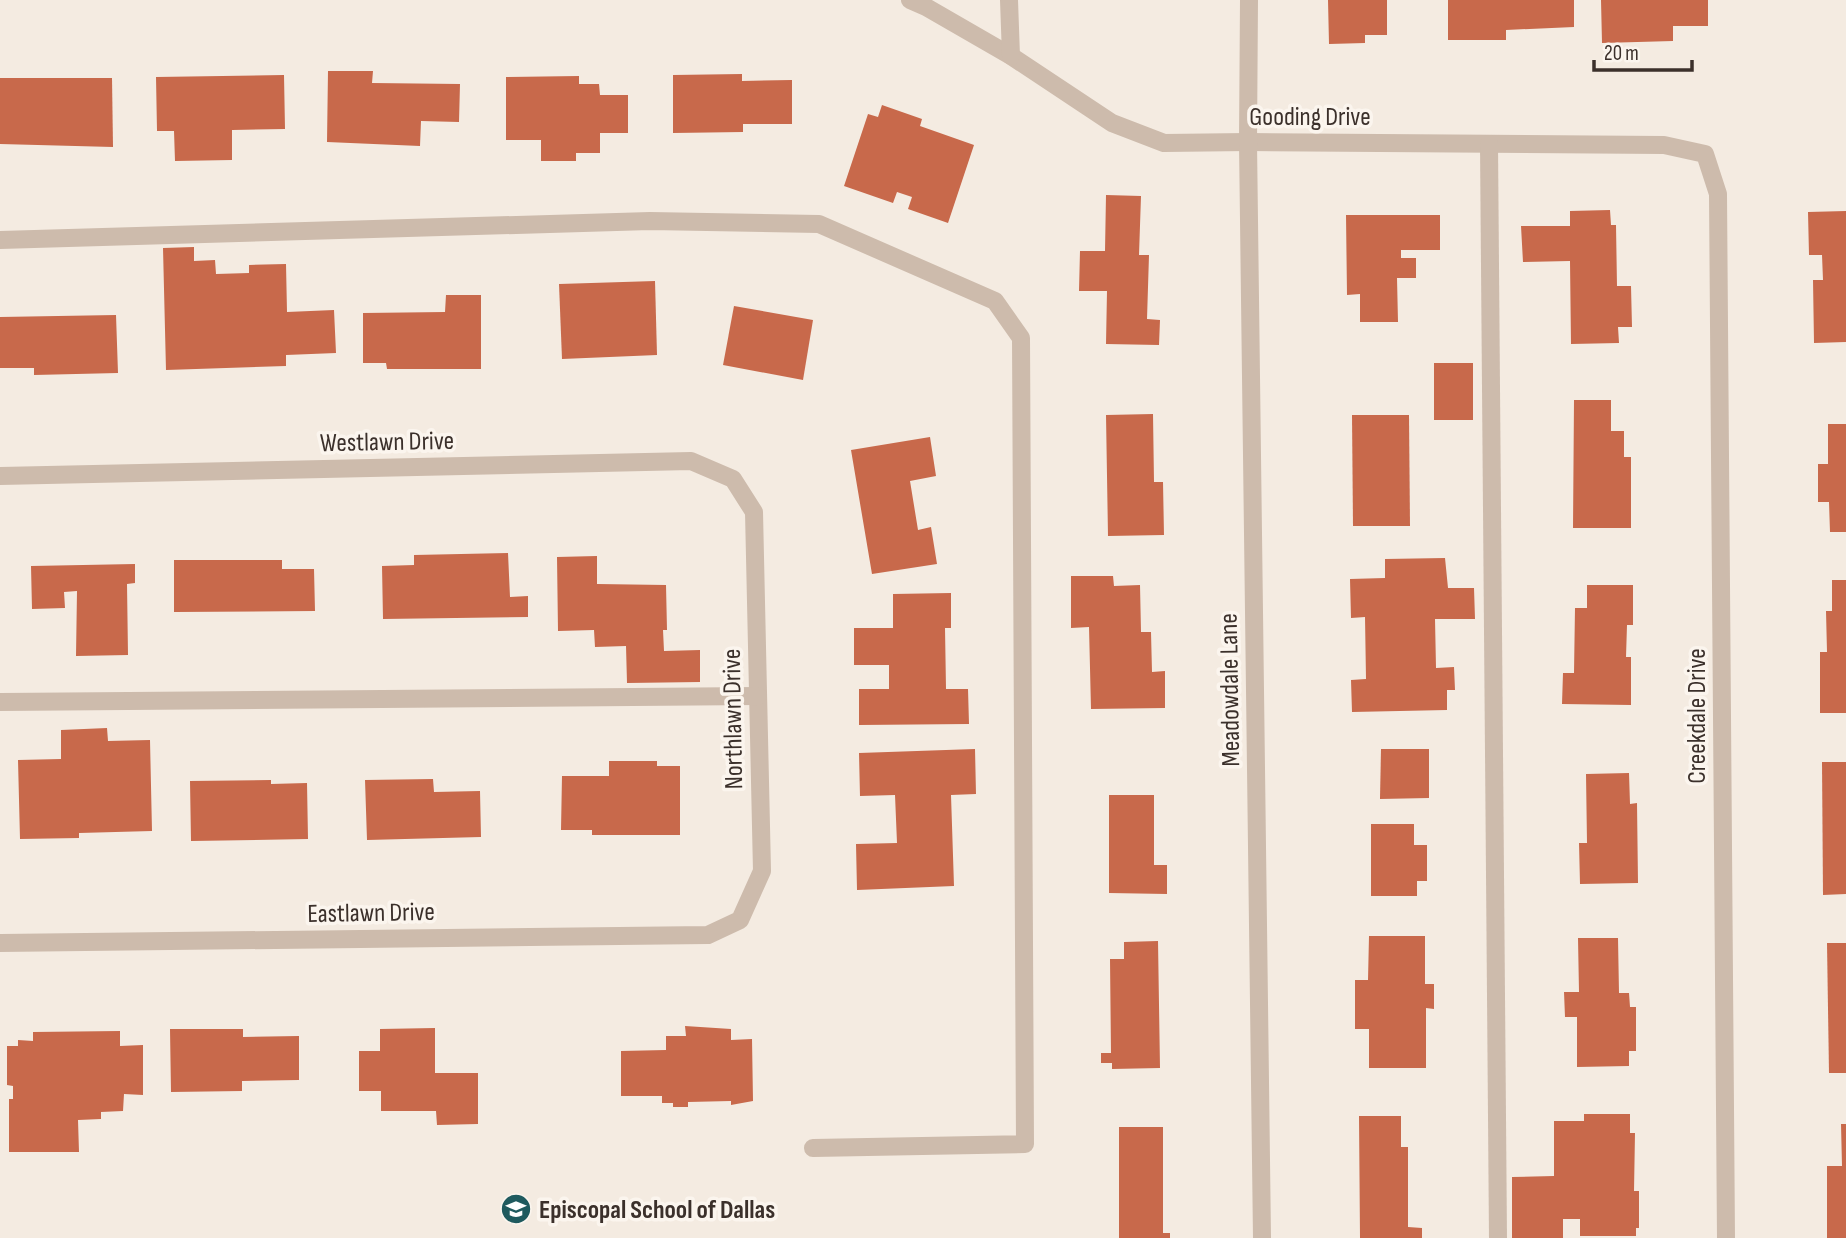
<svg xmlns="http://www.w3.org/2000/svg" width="1846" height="1238" viewBox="0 0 1846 1238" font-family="'Sofia Sans Condensed',sans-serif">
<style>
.building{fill:#c8694b}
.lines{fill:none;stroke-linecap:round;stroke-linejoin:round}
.minor{stroke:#cdbbac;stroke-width:18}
.labels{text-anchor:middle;stroke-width:7;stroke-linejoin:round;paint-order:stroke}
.street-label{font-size:26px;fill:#3b302b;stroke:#fbf5ee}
.poi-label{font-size:26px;font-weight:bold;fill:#3b302b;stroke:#fbf5ee;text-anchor:start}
</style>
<rect width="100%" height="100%" fill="#f4ebe1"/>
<g class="building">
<path d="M1328,0H1387V35H1365V43L1329,44Z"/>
<path d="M1448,0H1574V27L1506,30V40H1448Z"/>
<path d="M1601,0H1708V26H1673V41L1602,43Z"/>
<path d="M328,71H373L372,83L460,84L459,122L421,121L420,146L327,142Z"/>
<path d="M742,74V81L792,80V124H743V132L673,133V75Z"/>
<path d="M284,75L285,129L232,130V160L175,161L174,131H157L156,77Z"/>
<path d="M579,76V84H599L600,95H628V133H600V153H576V161H541V140H506V77Z"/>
<path d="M0,78H112L113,147L0,144Z"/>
<path d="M882,105L922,119L920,126L974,145L948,223L908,209L912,197L897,192L893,203L844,186L868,114L878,117Z"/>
<path d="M1106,195L1141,196L1139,255H1149L1147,319L1160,320L1159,345L1106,344L1107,291H1079L1080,251H1105Z"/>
<path d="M1610,210L1611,225H1616L1617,286H1631L1632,327H1618L1619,343L1571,344L1570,261L1523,262L1521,226H1570V211Z"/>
<path d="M1846,211V342L1814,343L1813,280H1823L1822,255H1809L1808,212Z"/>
<path d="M1346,215H1440V250H1401V258H1416V278H1397L1398,322H1360V294L1347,295Z"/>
<path d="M194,247V261L215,260L216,274L249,273V265L286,264L287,312L334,310L336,353L286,355V366L166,370L163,248Z"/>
<path d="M655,281L657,355L562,359L559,284Z"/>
<path d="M446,295H481V369H387L386,363H363V313L445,312Z"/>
<path d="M734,306L813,320L803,380L723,365Z"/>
<path d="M116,315L118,373L34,375V368H0V317Z"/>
<rect x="1434" y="363" width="39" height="57"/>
<path d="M1574,400H1611V431H1624V457H1631V528H1573Z"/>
<path d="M1153,414L1154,482H1163L1164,535L1108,536L1106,415Z"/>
<path d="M1352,415H1409L1410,526H1353Z"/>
<path d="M1828,424H1846V532H1830L1829,502H1818V464H1828Z"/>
<path d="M930,437L936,476L910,481L918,530L931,527L937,564L872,574L851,450Z"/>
<path d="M508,553L510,597L528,596V617L383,619L382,566L414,565V555Z"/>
<path d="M597,556V584L666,585L667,630H663L664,651L700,650V682L627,683L626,646L595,647L594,630L558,631L557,557Z"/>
<path d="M1445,558L1448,588H1474L1475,619H1435L1436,668L1454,667L1455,690H1447V710L1352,712L1351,680L1366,679L1365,617L1351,618L1350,579L1385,578V559Z"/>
<path d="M174,560H282V569H314L315,611L174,612Z"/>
<path d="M135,564V583L127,584L128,655L76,656L77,591L64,592L65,608L32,609L31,566Z"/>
<path d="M1071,576H1113L1114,586L1140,585L1141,632H1151L1152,672L1165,671V708L1091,709L1089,627L1071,628Z"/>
<path d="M1832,580H1846V713H1820V652H1827L1826,611H1832Z"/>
<path d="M1587,585H1633V625H1627L1626,657H1631V705L1562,704L1563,673H1574L1575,608H1587Z"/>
<path d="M951,593V628H945L946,689H968L969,724L859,725V689H889V665H854V628H893V594Z"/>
<path d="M107,728L108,741L150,740L152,831L79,833V838L20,839L18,760L61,759V730Z"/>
<path d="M975,749L976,794L951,795L954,886L857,890L856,844L897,843L895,795L860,796L859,753Z"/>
<path d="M1381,749H1429V798L1380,799Z"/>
<path d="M609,761H657V766H680V835H592V830H561L562,776H609Z"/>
<path d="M1822,762H1846V894L1823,895Z"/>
<path d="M1629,773L1630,804L1637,803L1638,883L1580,884L1579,843H1587L1586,774Z"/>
<path d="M433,779L434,792L480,791L481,837L367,840L365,780Z"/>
<path d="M271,780V784L307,783L308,839L191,841L190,781Z"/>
<path d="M1109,795H1154V865H1167V894L1109,893Z"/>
<path d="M1371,824H1414V845H1427V881H1417V896H1371Z"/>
<path d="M1369,936H1425V984H1434V1009L1426,1008V1068H1369V1029H1355V980H1368Z"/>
<path d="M1578,938H1618L1619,993H1629L1630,1007H1636V1051H1629V1066L1577,1067V1017H1565L1564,992H1579Z"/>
<path d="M1158,941L1160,1068L1112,1069V1063H1101V1053H1111L1110,959H1124V942Z"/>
<path d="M1827,943H1846V1073H1829Z"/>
<path d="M685,1026L731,1029V1040L752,1039L753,1101L731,1105V1101L688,1102V1107H673V1103H662V1096H621V1051L666,1050V1036H686Z"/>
<path d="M435,1028V1073H478V1124L437,1125L436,1111H381V1091H359V1051H380V1029Z"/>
<path d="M170,1029H243V1037L299,1036V1080L242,1081V1091L171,1092Z"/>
<path d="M120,1031V1046L143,1045V1095L124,1094L123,1111L101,1112V1119L78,1120L79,1152H9V1099H13V1086L7,1085V1046H18V1040L33,1041V1032Z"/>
<path d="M1584,1114H1630V1133H1635L1634,1191H1639V1228H1636V1236H1580V1219H1563V1238H1512V1177L1554,1176V1121H1584Z"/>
<path d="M1359,1116H1401V1147H1408V1227L1422,1228V1238H1360Z"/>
<path d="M1841,1124H1846V1238H1827V1166H1842Z"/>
<path d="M1119,1127H1163V1233H1170V1238H1119Z"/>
</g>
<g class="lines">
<g class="minor">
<path d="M910,0L926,7L1011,56L1112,123L1164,143L1248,142L1664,145L1705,154L1718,194L1726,1238"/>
<path d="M1009,0L1011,56"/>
<path d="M1249,0L1248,142L1262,1238"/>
<path d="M1489,144L1498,1238"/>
<path d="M0,240L650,221L819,224L995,301L1021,338L1025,1144L813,1148"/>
<path d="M0,476L691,461L733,479L754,512L762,871L740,920L708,935L0,943"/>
<path d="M0,702L758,696"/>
</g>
</g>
<defs>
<g id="school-disc" transform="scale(1.575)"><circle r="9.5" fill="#1f5a5e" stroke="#fbf5ee"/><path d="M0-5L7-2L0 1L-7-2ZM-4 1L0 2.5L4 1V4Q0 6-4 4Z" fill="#fff"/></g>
</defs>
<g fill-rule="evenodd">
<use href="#school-disc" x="516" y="1209"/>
</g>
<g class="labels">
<g class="street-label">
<text x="1310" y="125">Gooding Drive</text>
<text transform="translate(387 441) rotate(-1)" y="9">Westlawn Drive</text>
<text transform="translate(1229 690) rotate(-91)" y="9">Meadowdale Lane</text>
<text transform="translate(1696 716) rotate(-90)" y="9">Creekdale Drive</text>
<text transform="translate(732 719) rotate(-91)" y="9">Northlawn Drive</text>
<text transform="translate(371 912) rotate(-1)" y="9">Eastlawn Drive</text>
</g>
<g class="poi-label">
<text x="539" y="1218">Episcopal School of Dallas</text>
</g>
</g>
<path d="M1594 60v10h98v-10" fill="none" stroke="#3b302b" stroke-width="3.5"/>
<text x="1604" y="60" font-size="21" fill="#3b302b" stroke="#fbf5ee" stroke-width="5" paint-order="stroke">20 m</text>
</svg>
